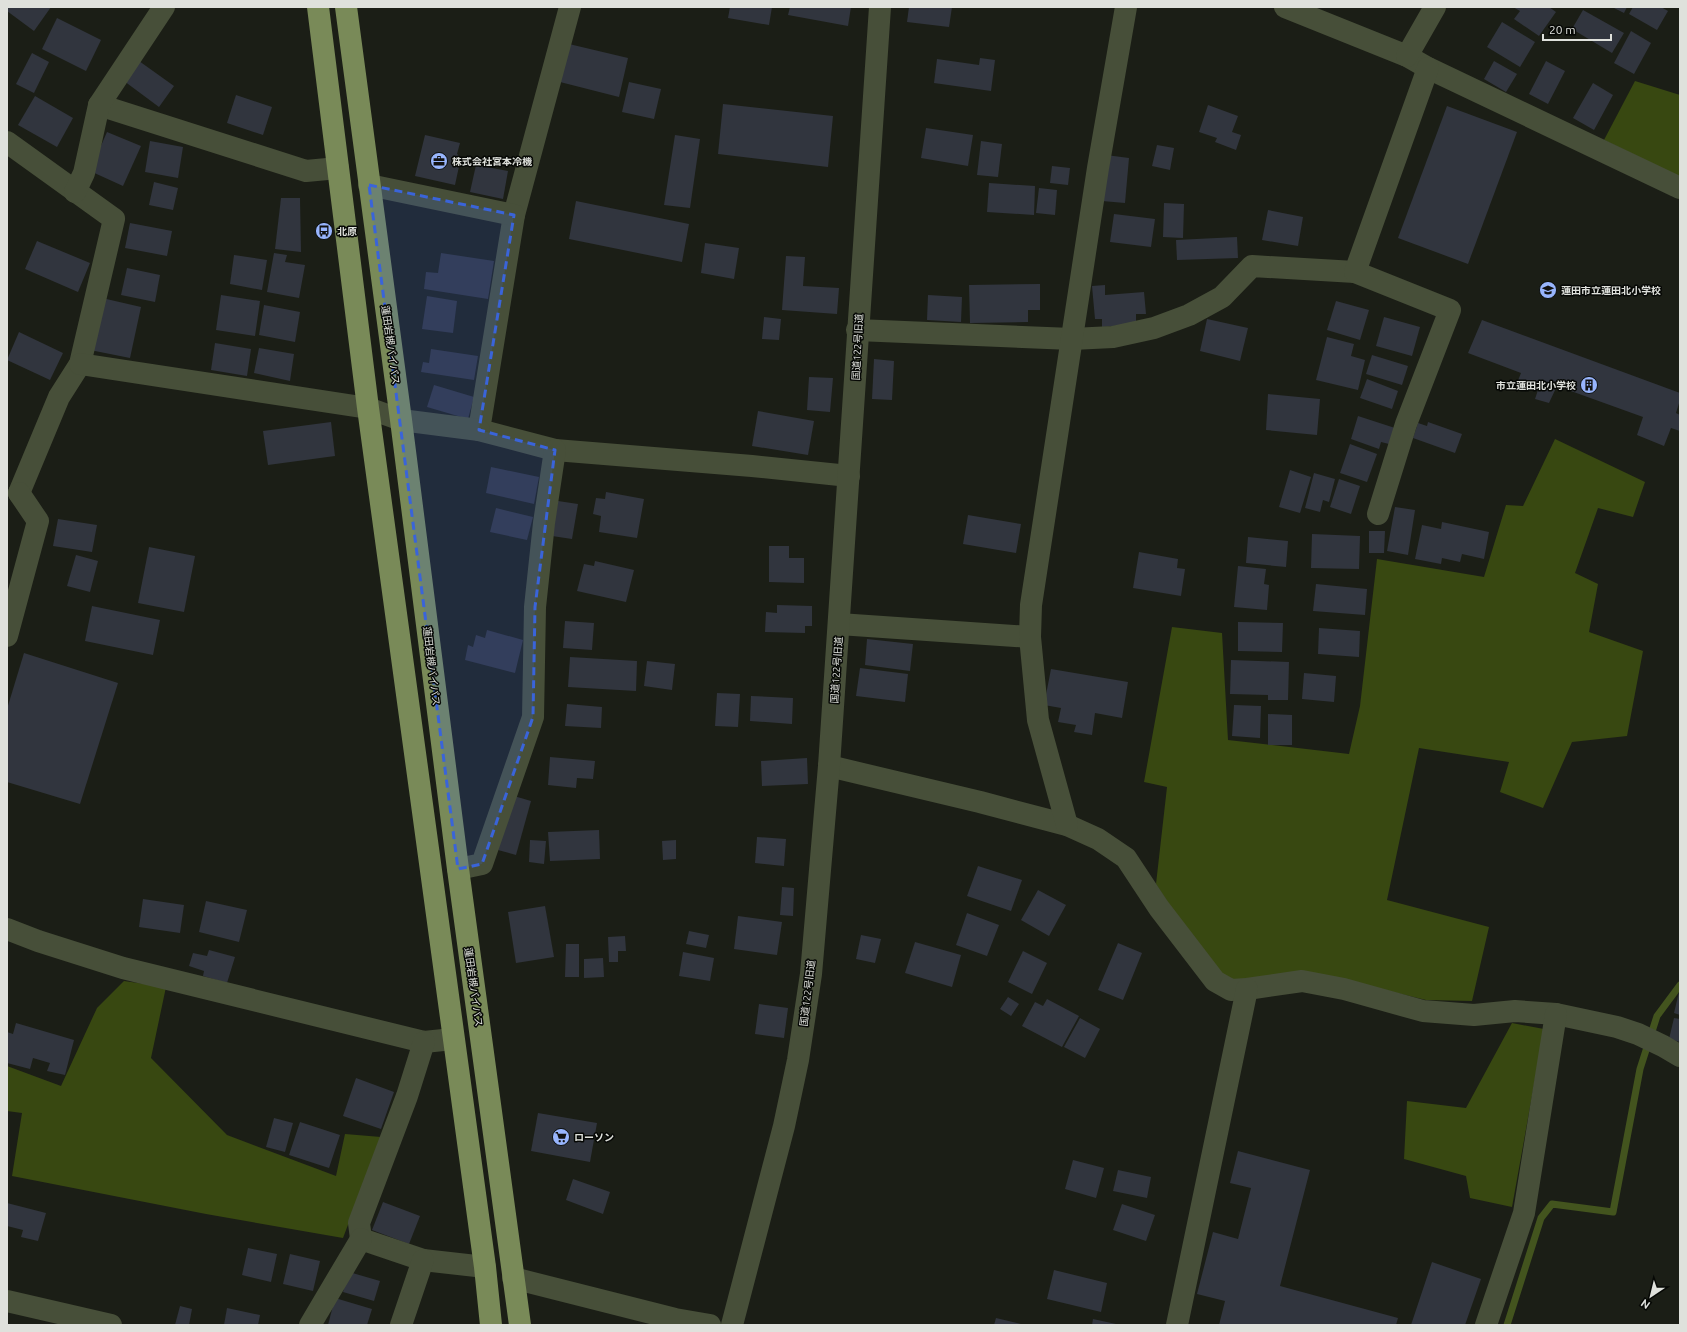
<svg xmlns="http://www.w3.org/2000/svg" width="1687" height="1332" viewBox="0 0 1687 1332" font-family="Ubuntu,'Noto Sans JP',sans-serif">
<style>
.forest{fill:#384811}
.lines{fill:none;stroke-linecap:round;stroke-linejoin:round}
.stream{stroke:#43541e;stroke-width:7}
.building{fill:#31353e}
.minor{stroke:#474f39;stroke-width:22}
.tertiary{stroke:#474f39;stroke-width:22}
.trunk{stroke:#798a58;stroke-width:22}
.marked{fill:#3a64d9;fill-opacity:0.2;stroke:#3a64d9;stroke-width:3;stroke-dasharray:8 5;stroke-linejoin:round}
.labels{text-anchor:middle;stroke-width:3;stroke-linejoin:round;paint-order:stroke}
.poi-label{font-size:10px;font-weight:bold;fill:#dfe1dc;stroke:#060805;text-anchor:start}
.street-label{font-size:10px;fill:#dfe1dc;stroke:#060805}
</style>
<rect width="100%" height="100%" fill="#1b1e16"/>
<g class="forest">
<path d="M1635,81L1680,95V177L1604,140Z"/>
<path d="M1555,439L1645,482L1633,517L1598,508L1575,573L1598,584L1589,632L1643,651L1627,736L1572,742L1543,808L1500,792L1509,762L1419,748L1387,900L1489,927L1472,1001L1426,1000L1348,981L1255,982L1216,978L1156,884L1167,787L1144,782L1172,627L1222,633L1228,740L1349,754L1360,706L1377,559L1484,577L1506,505L1523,506Z"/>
<path d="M124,981L166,987L151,1058L227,1135L336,1176L345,1134L381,1137L343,1238L206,1214L12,1176L22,1113L7,1111V1066L61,1086L97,1008Z"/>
<path d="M1512,1023L1544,1029L1512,1207L1470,1198L1466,1176L1404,1159L1407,1101L1466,1108Z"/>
</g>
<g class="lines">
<path class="stream" d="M1507,1325L1541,1218L1552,1204L1613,1212L1640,1069L1657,1016L1680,985"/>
</g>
<g class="building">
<path d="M7,7H51L34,31L7,11Z"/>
<path d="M730,7H772L769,25L728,18Z"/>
<path d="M790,7H851L848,26L788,15Z"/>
<path d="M909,7H952L949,27L907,22Z"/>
<path d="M1513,7H1549L1556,12L1539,36L1514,19L1520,11Z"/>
<path d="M1612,7H1627L1624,13Z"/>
<path d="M1633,7H1661L1668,11L1657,30L1629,14Z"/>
<path d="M1583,10L1624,33L1612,53L1572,29Z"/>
<path d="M57,18L101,40L86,71L42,49Z"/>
<path d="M1502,22L1535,42L1520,67L1487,47Z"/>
<path d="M1631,31L1651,43L1634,74L1614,63Z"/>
<path d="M569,44L628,58L619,97L560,82Z"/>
<path d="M32,53L49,62L34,93L16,84Z"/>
<path d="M980,58L995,60L991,91L934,83L937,59L979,65Z"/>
<path d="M139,61L174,86L159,107L124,81Z"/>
<path d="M1494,61L1517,74L1506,92L1484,79Z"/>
<path d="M1546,61L1565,71L1548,104L1529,94Z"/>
<path d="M629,82L661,89L654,119L622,112Z"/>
<path d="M1593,83L1613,95L1594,130L1573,118Z"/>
<path d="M236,95L272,107L263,135L227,123Z"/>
<path d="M35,96L73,118L57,147L18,125Z"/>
<path d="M723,104L833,116L828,167L718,154Z"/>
<path d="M1208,105L1238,116L1232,132L1241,135L1236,150L1215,142L1217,138L1199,132Z"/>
<path d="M1447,106L1517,132L1468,264L1398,238Z"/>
<path d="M926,128L973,135L968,166L921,158Z"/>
<path d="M107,132L141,146L123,186L90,171Z"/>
<path d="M425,135L460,143L457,154L461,157L455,185L415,176Z"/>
<path d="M675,135L700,139L690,208L664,205Z"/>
<path d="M150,141L183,147L178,178L145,172Z"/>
<path d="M981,141L1002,144L998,177L977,175Z"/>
<path d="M1157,145L1174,148L1170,170L1152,166Z"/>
<path d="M1106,155L1129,158L1125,203L1102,201Z"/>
<path d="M476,165L508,171L503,199L470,192Z"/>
<path d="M1052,166L1070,168L1068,185L1050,183Z"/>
<path d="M154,182L178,188L173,210L149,205Z"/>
<path d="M989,183L1035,186L1034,215L987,212Z"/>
<path d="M1039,188L1057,190L1055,215L1036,213Z"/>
<path d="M281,198H300L301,252L275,249Z"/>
<path d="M576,201L689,224L682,262L569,239Z"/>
<path d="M1164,203L1184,204L1183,238L1163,237Z"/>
<path d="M1268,210L1303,217L1298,246L1262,240Z"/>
<path d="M1114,214L1155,219L1151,247L1110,242Z"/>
<path d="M130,223L172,231L167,256L125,248Z"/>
<path d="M1237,237L1238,258L1177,260L1176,240Z"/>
<path d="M37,241L90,263L78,292L25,269Z"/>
<path d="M705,243L739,248L734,279L701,273Z"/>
<path d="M274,253L287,255L285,262L305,265L299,298L267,292Z"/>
<path d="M441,253L494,261L488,299L424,289L426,272L438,273Z"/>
<path d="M234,255L267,260L262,290L230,284Z"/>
<path d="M786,256L805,257L803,286L839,288L837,314L782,310Z"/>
<path d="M127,268L160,275L155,302L121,295Z"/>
<path d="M1040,284V310H1028V322L970,323L969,285Z"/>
<path d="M1105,285V295L1144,292L1146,314H1136V324L1102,327V319H1095L1092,286Z"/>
<path d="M221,295L260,301L255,336L216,330Z"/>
<path d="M928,295L962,297L961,322L927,320Z"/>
<path d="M427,296L457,301L453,333L422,329Z"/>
<path d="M102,298L141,307L130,358L90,350Z"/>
<path d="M1336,301L1369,310L1360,340L1327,330Z"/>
<path d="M264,305L300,312L295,342L259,335Z"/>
<path d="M764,317L781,319L779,340L762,339Z"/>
<path d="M1384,317L1420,327L1412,356L1376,346Z"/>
<path d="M1207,319L1248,328L1240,361L1200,351Z"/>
<path d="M1482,320L1680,393V400L1676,413L1680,415V431L1671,428L1664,446L1637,435L1643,417L1557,386L1549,403L1535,399L1538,390L1517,383L1521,373L1468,353Z"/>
<path d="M19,332L63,353L50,380L7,360Z"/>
<path d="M1327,337L1354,344L1351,356L1365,360L1358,390L1316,380Z"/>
<path d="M215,343L251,349L247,376L211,370Z"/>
<path d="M259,348L294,354L290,381L254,373Z"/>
<path d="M431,349L478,356L474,380L421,372L423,362L429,363Z"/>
<path d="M1372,355L1408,366L1402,385L1366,374Z"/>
<path d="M874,359L894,361L892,400L872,399Z"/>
<path d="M809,377L833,378L830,412L807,410Z"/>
<path d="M1367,379L1398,391L1392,409L1360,398Z"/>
<path d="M434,385L474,397L468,419L427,407Z"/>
<path d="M1268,394L1320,399L1317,435L1266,430Z"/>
<path d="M758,411L814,421L808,455L752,446Z"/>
<path d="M1358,416L1395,428L1389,444L1381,442L1379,449L1351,439Z"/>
<path d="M331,422L335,456L268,465L263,431Z"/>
<path d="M1428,422L1462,434L1455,453L1413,438L1418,423L1427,426Z"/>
<path d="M1350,444L1377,454L1367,482L1340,473Z"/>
<path d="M491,467L539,477L534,504L486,493Z"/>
<path d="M1290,470L1311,477L1300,513L1279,507Z"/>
<path d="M1314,473L1335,479L1329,502L1323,500L1320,512L1305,508Z"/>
<path d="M1339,479L1360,486L1351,514L1330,507Z"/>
<path d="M606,492L644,499L637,538L599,532L601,516L593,514L596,498L605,499Z"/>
<path d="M558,501L578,504L572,539L552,536Z"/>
<path d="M1395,507L1415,510L1408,555L1387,551Z"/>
<path d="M496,508L533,517L527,540L490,532Z"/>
<path d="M968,515L1021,524L1016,553L963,544Z"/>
<path d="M58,519L97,525L92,552L53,546Z"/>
<path d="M1442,522L1489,532L1484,559L1462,554L1460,562L1442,558L1441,564L1415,559L1422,525L1441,529Z"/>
<path d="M1369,531H1385L1384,553H1369Z"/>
<path d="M1312,534L1360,536L1359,569L1311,568Z"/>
<path d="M1248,537L1288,541L1286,567L1246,563Z"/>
<path d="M769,546H789V558H804V583L769,582Z"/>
<path d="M149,547L195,556L184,612L138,603Z"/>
<path d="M1139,552L1178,559L1177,568L1185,569L1181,596L1133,588Z"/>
<path d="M76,555L98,561L90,592L67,586Z"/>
<path d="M595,561L634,570L626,602L577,591L584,564L594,566Z"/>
<path d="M1238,566L1266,569L1264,584L1269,585L1267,610L1234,607Z"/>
<path d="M1316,584L1367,589L1365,615L1313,611Z"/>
<path d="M777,605L812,606V626H805V633L765,632L766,612L777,613Z"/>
<path d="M92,606L160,620L153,655L85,641Z"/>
<path d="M565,621L594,623L592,650L563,648Z"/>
<path d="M1238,622L1283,623L1282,652L1238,651Z"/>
<path d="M1319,628L1360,631L1359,657L1318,654Z"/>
<path d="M487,630L523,640L515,673L465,660L468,645L473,647L476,635L485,638Z"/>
<path d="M867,639L913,644L910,671L865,665Z"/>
<path d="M24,653L118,683L80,804L7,782V709Z"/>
<path d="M570,657L637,661L636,691L568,687Z"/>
<path d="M1231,660L1289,662L1288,700H1268V695L1230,694Z"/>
<path d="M647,661L675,664L672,690L644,686Z"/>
<path d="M860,668L908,674L905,702L856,696Z"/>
<path d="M1051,669L1128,682L1122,718L1095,713L1092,735L1074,732L1076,725L1058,722L1061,708L1044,705Z"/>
<path d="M1304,673L1336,676L1334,702L1302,699Z"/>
<path d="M717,693L740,694L738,727L715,726Z"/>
<path d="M751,696L793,698L792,724L750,721Z"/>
<path d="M567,704L602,707L601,728L565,726Z"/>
<path d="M1234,705L1261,706L1260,738L1232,736Z"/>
<path d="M1268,714L1292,715V745H1268Z"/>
<path d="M550,757L595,761L593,779L577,778L576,788L548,785Z"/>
<path d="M807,758L808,784L762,786L761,761Z"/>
<path d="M514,796L531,801L516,855L498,850Z"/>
<path d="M599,830L600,859L550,861L548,832Z"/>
<path d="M757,837L786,839L784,866L755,863Z"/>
<path d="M530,840L546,841L544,864L529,862Z"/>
<path d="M676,840V859L663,860L662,841Z"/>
<path d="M978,866L1022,880L1011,911L967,896Z"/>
<path d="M782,887L794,888L793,916L780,915Z"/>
<path d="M1038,890L1066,905L1049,936L1021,920Z"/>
<path d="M143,899L184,905L180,933L139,927Z"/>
<path d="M206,901L247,910L239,942L199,932Z"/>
<path d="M545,906L554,957L516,963L508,912Z"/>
<path d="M967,913L999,925L987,956L956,945Z"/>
<path d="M738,916L782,922L777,955L734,949Z"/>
<path d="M689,931L709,935L706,948L686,944Z"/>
<path d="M861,935L881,939L875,963L856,959Z"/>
<path d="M625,936L626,951H618V962H609L608,937Z"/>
<path d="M915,942L961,955L952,987L905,973Z"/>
<path d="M1118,943L1142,953L1123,1000L1098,990Z"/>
<path d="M566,944H579V977H565Z"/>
<path d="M209,950L235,957L227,983L203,976L204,971L189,966L193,953L207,956Z"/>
<path d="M1023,951L1047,963L1032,994L1008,982Z"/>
<path d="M683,952L714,958L710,981L679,976Z"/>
<path d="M603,958L604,977L584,978V959Z"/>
<path d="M1679,992H1680V1015L1674,1013Z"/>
<path d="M1008,997L1019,1004L1011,1016L1000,1009Z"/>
<path d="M1047,999L1079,1016L1062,1047L1022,1026L1035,1002L1043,1006Z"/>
<path d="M759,1004L788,1008L784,1038L755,1034Z"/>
<path d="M1080,1018L1100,1029L1085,1058L1064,1047Z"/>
<path d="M1674,1018L1680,1019V1042L1669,1039Z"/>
<path d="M16,1023L74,1040L65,1075L47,1071L50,1063L33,1058L30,1069L7,1063V1032L13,1034Z"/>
<path d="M356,1078L394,1092L381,1129L343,1116Z"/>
<path d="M538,1113L597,1123L590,1162L531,1151Z"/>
<path d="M274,1118L293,1123L285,1152L266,1147Z"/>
<path d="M300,1122L340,1135L329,1168L289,1155Z"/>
<path d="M1238,1151L1310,1170L1280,1286L1398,1318L1396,1325H1219L1225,1301L1197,1294L1213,1232L1238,1239L1251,1188L1230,1183Z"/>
<path d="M1073,1160L1104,1168L1096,1198L1065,1189Z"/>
<path d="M1118,1170L1151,1177L1147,1198L1113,1191Z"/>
<path d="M573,1179L610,1192L603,1214L566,1200Z"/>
<path d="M383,1202L420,1216L409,1244L372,1230Z"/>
<path d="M7,1203L46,1213L38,1241L21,1237L23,1230L7,1226Z"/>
<path d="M1122,1204L1155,1215L1146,1241L1113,1230Z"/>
<path d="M248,1248L277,1254L271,1282L242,1275Z"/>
<path d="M290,1254L320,1261L313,1291L283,1284Z"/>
<path d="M1432,1262L1481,1279L1465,1325H1411Z"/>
<path d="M1054,1270L1107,1283L1101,1312L1047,1299Z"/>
<path d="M349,1272L380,1281L374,1301L343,1292Z"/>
<path d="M335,1298L372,1309L367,1325H328Z"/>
<path d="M180,1306L192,1309L189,1325H175Z"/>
<path d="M227,1308L260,1315L258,1325H224Z"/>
<path d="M996,1318L1021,1324V1325H994Z"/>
<path d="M1093,1319L1116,1324V1325H1092Z"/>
</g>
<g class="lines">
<g class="minor">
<path d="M570,7L514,215L479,430L555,450L752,466L849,476"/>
<path d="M1285,7L1407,56L1428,68L1680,188"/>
<path d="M1407,56L1435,7"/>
<path d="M99,105L306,171L338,168"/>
<path d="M7,142L114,219L80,364L59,397L19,493"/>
<path d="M369,185L514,215"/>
<path d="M75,192L84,173L99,105L164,7"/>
<path d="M857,330L1072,339L1113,337L1154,328L1189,315L1222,297L1252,266L1355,272"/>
<path d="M80,364L368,408L401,420L479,430"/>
<path d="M1378,514L1406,424L1450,310L1355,272L1428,68"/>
<path d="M839,624L1030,637"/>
<path d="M7,636L38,521L19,493"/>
<path d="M829,766L980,802L1067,825L1098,839L1126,858L1159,908L1215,981L1231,990L1247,989L1302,981L1344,989L1423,1011L1474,1015L1515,1011L1556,1014L1617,1027L1638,1034L1663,1046L1680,1056"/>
<path d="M1067,825L1038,720L1030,637L1031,605L1098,168L1126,7"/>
<path d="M458,869L482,864L533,717L535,607L544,523L555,450"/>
<path d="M7,929L38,941L123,968L424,1042L453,1039"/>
<path d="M424,1042L407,1096L359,1223L361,1239L423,1260L485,1267"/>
<path d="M513,1278L675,1319L710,1325"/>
<path d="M7,1301L111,1325"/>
<path d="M310,1325L361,1239"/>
<path d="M401,1325L423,1260"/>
<path d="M1177,1325L1247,989"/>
<path d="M1486,1325L1524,1213L1556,1014"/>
</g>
<path class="tertiary" d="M732,1325L784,1126L798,1060L811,974L829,766L880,7"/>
<g class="trunk">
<path d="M318,7L368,408L485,1267L491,1325"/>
<path d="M346,7L401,420L458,869L520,1325"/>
</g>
</g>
<path class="marked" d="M369,185L514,215L479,430L555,450L535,607L533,717L482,864L458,869Z"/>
<defs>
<g id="office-disc" transform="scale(0.9)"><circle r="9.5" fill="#98b5fd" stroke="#060805"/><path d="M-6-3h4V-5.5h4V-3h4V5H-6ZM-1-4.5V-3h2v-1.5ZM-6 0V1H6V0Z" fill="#111"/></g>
<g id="bus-disc" transform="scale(0.9)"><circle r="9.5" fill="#98b5fd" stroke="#060805"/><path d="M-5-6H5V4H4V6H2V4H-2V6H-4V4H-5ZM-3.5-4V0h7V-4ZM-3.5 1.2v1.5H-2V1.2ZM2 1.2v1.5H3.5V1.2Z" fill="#111"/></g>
<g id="school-disc" transform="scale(0.9)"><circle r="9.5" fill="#98b5fd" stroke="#060805"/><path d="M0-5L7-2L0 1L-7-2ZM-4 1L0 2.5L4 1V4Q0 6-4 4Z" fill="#111"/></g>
<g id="building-disc" transform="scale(0.9)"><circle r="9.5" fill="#98b5fd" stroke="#060805"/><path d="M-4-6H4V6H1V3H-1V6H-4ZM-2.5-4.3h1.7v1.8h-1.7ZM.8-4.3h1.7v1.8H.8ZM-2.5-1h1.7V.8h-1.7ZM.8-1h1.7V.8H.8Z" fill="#111"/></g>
<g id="supermarket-disc" transform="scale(0.9)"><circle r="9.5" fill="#98b5fd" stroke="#060805"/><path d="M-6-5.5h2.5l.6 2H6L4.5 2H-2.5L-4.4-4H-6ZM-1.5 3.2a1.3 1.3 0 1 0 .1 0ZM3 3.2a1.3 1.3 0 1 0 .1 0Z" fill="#111"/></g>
</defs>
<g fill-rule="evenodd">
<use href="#office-disc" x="439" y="161"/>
<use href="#bus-disc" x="324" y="231"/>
<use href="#school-disc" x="1548" y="290"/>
<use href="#building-disc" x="1589" y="385"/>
<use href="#supermarket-disc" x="561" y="1137"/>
</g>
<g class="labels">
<g class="poi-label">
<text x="452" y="165">株式会社宮本冷機</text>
<text x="337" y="235">北原</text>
<text x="1561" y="294">蓮田市立蓮田北小学校</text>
<text x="1576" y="389" text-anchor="end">市立蓮田北小学校</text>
<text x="574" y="1141">ローソン</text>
</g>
<g class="street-label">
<text transform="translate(391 345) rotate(82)" y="4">蓮田岩槻バイパス</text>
<text transform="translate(857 347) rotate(-87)" y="4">国道122号旧道</text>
<text transform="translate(432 666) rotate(83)" y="4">蓮田岩槻バイパス</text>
<text transform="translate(836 670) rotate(-86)" y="4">国道122号旧道</text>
<text transform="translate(474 987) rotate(82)" y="4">蓮田岩槻バイパス</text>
<text transform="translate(807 993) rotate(-83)" y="4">国道122号旧道</text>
</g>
</g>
<rect width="1687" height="1332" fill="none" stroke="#dfe1dc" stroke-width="16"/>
<g transform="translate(1651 1296) rotate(215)" stroke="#060805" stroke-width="3" paint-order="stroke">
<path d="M0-3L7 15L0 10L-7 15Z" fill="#dfe1dc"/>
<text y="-6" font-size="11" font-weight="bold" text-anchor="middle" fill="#dfe1dc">N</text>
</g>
<path d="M1543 34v6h68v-6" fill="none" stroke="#dfe1dc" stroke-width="2"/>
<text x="1549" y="34" font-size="12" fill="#dfe1dc" stroke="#060805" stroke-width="3" paint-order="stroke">20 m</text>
</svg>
